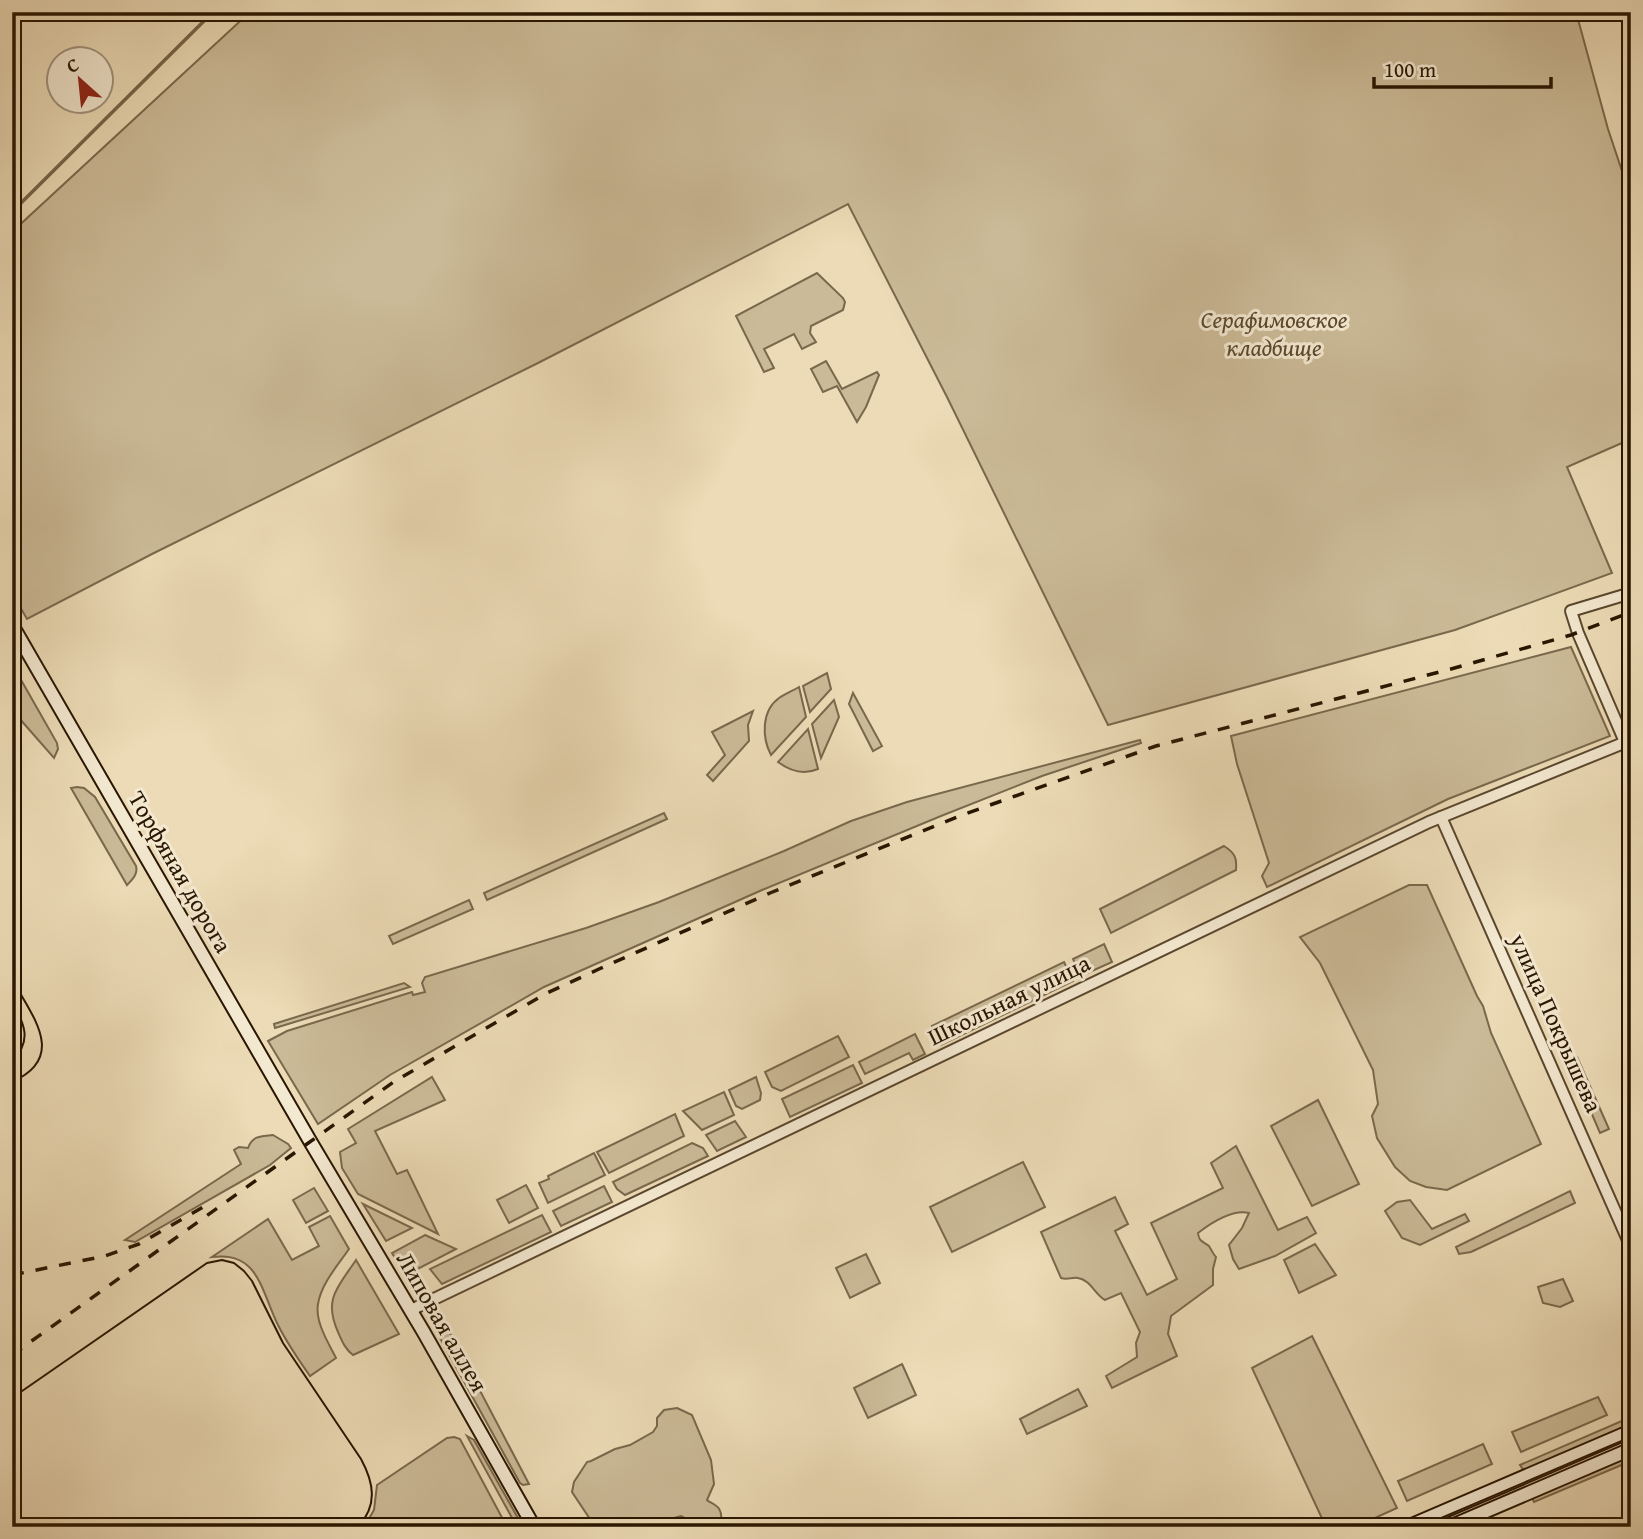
<svg xmlns="http://www.w3.org/2000/svg" width="1643" height="1539" viewBox="0 0 1643 1539" font-family="'Gentium Book Plus',serif">
<style>
.green{fill:#cbba97;stroke:#7a684c;stroke-width:2}
.lines{fill:none;stroke-linecap:round;stroke-linejoin:round}
.stream{stroke:#766448;stroke-width:3.5}
.tertiary-casing{stroke:#5a472e;stroke-width:14}
.secondary-casing{stroke:#291600;stroke-width:16}
.tertiary{stroke:#f3e8d0;stroke-width:10}
.secondary{stroke:#f3e8d0;stroke-width:12}
.tram{stroke:#291600;stroke-width:2}
.rail{stroke:#291600;stroke-width:3.5;stroke-dasharray:12 12;stroke-linecap:butt}
.labels{text-anchor:middle;stroke-width:6;stroke-linejoin:round;paint-order:stroke}
.park-label{font-size:24px;font-style:italic;fill:#5a472d;stroke:#f3e8d0}
.street-label{font-size:24px;fill:#291600;stroke:#f3e8d0}
</style>
<rect width="100%" height="100%" fill="#ecdbb6"/>
<filter id="stains"><feTurbulence type="fractalNoise" baseFrequency=".00286" numOctaves="4"/><feColorMatrix values="0 0 0 0 .2 0 0 0 0 .09 0 0 0 0 .02 0 0 0 .5 -.17"/></filter>
<radialGradient id="worn" r=".72"><stop offset=".6" stop-color="#630" stop-opacity="0"/><stop offset="1" stop-color="#630" stop-opacity=".3"/></radialGradient>
<g class="green">
<path d="M250,12H1576L1608,129L1631,198V439L1567,467L1612,573L1455,630L1108,725L947,397L848,204L538,363L152,554L27,619L12,593V232Z"/>
<path d="M817,273L843,298L845,302L843,310L811,326L810,333L816,342L802,349L794,334L764,349L774,368L764,372L736,316Z"/>
<path d="M826,361L842,389L877,372L879,375L866,407L857,422L837,386L823,392L811,369Z"/>
<path d="M1571,647L1610,736L1448,799L1267,887L1262,876L1269,863L1237,764L1231,736Z"/>
<path d="M12,664L57,743L58,749L54,758L12,710Z"/>
<path d="M827,673L831,689L810,712L803,686Z"/>
<path d="M799,687L806,717L771,755C762,738 761,711 779,698C785,694 792,691 799,687Z"/>
<path d="M853,693L882,746L873,751L849,704Z"/>
<path d="M834,700L839,717L821,758L812,724Z"/>
<path d="M753,711L748,725L749,741L713,781L707,775L725,755L712,732Z"/>
<path d="M808,729L818,769C804,775 790,771 778,762Z"/>
<path d="M1140,740L1141,743L1042,776L941,816L762,890L544,987L390,1075L318,1124L268,1041L287,1031L412,992L413,995L425,992L422,983L425,977L586,928L659,902L784,851L851,821L907,802Z"/>
<path d="M77,787L84,788L95,797L136,866C138,874 133,879 127,885L71,788Z"/>
<path d="M664,813L667,819L487,900L484,893Z"/>
<path d="M1224,846C1235,853 1237,858 1236,870L1111,933L1100,909Z"/>
<path d="M1409,885H1427L1477,996L1483,1006L1491,1033L1541,1144L1447,1190L1426,1187L1410,1181L1395,1167L1377,1138L1372,1116L1378,1104L1373,1070L1320,963L1300,937Z"/>
<path d="M469,900L473,909L393,944L389,936Z"/>
<path d="M1104,944L1112,962L1081,976L1073,959Z"/>
<path d="M1064,962L1073,981L941,1045L932,1026Z"/>
<path d="M404,983L410,987L275,1028L274,1024Z"/>
<path d="M915,1034L925,1054L913,1060L909,1053L865,1074L859,1062Z"/>
<path d="M838,1036L849,1057L781,1091L772,1087L765,1072Z"/>
<path d="M1577,1057L1609,1129L1600,1133L1569,1061Z"/>
<path d="M853,1065L862,1083L790,1117L782,1099Z"/>
<path d="M432,1077L445,1100L375,1131L397,1174L407,1170L438,1234L358,1194L342,1168L340,1152L356,1143L348,1129Z"/>
<path d="M756,1077L761,1093L760,1100L742,1109L736,1106L729,1090Z"/>
<path d="M724,1092L734,1115L702,1130L683,1111Z"/>
<path d="M1318,1100L1359,1184L1312,1206L1271,1126Z"/>
<path d="M675,1114L684,1136L609,1173L597,1152Z"/>
<path d="M735,1121L746,1137L717,1151L706,1135Z"/>
<path d="M273,1135L288,1144L291,1148L270,1165L135,1242L125,1240L241,1164L234,1150L239,1147L248,1148C252,1136 261,1136 273,1135Z"/>
<path d="M692,1143L703,1148L708,1156L625,1195L617,1189L613,1182Z"/>
<path d="M1236,1146L1278,1230L1307,1217L1316,1233L1275,1256L1239,1269L1233,1259L1229,1245L1242,1228L1249,1213C1232,1209 1211,1223 1198,1233C1199,1242 1203,1241 1209,1246C1211,1249 1213,1254 1216,1257L1213,1269V1285L1171,1316L1168,1334L1177,1356L1112,1388L1106,1376L1137,1357L1136,1343L1140,1332L1121,1293L1105,1300C1095,1295 1091,1280 1078,1278C1072,1277 1068,1280 1061,1278L1041,1232L1115,1197L1128,1224L1115,1231L1147,1295L1177,1279L1151,1223L1223,1188L1211,1163Z"/>
<path d="M594,1153L605,1175L548,1203L539,1183L549,1179L548,1176Z"/>
<path d="M1023,1162L1045,1207L952,1252L930,1207Z"/>
<path d="M526,1185L538,1208L509,1223L497,1200Z"/>
<path d="M604,1186L612,1202L561,1226L553,1211Z"/>
<path d="M314,1188L328,1211L306,1223L293,1200Z"/>
<path d="M1570,1191L1575,1203L1471,1252L1459,1254L1456,1247Z"/>
<path d="M1410,1200L1432,1229L1465,1214L1469,1221L1420,1245L1402,1238L1385,1211L1397,1202Z"/>
<path d="M363,1204L412,1228L386,1241Z"/>
<path d="M542,1215L551,1232L442,1284L430,1269Z"/>
<path d="M330,1216L349,1249C338,1265 321,1284 318,1304C315,1322 328,1342 336,1358L310,1376C298,1359 287,1343 278,1325C269,1308 262,1278 248,1266C237,1256 225,1256 212,1257L268,1219L292,1260L319,1246L309,1227Z"/>
<path d="M425,1235L456,1249L406,1275L392,1253Z"/>
<path d="M1315,1244L1336,1275L1299,1293L1284,1260Z"/>
<path d="M866,1254L880,1283L850,1298L836,1268Z"/>
<path d="M356,1260L399,1334L353,1355C345,1349 342,1341 338,1332C323,1299 338,1287 356,1260Z"/>
<path d="M1563,1279L1573,1301L1560,1307L1543,1303L1538,1287Z"/>
<path d="M445,1324L529,1484L523,1485L520,1483L435,1329Z"/>
<path d="M1312,1336L1397,1508L1355,1527H1326L1252,1368Z"/>
<path d="M902,1364L916,1395L868,1418L854,1388Z"/>
<path d="M1078,1389L1087,1406L1027,1434L1020,1419Z"/>
<path d="M1598,1397L1607,1415L1521,1452L1512,1432Z"/>
<path d="M677,1408L692,1415L711,1460L714,1484L707,1500C709,1502 712,1503 715,1505C723,1510 722,1519 719,1527H698L687,1519L681,1516L667,1520L660,1527H597L592,1522L572,1492L574,1482L587,1462L591,1461L615,1449L630,1445L653,1432L657,1426V1418L664,1410Z"/>
<path d="M1631,1417V1426L1524,1471L1520,1465Z"/>
<path d="M467,1436L474,1440L523,1527H517Z"/>
<path d="M454,1437L460,1439L507,1527H364L374,1510L377,1485L447,1438Z"/>
<path d="M1483,1444L1492,1464L1407,1501L1398,1481Z"/>
<path d="M1631,1453V1461L1534,1502L1531,1495Z"/>
</g>
<g class="lines">
<path class="stream" d="M18,206L213,12"/>
<g class="tertiary-casing">
<g id="tertiary">
<path d="M1625,742L1578,633L1571,611L1631,593"/>
<path d="M1441,817L1631,1247"/>
<path d="M411,1310L1429,822L1631,740"/>
</g>
</g>
<g class="secondary-casing">
<g id="secondary">
<path d="M12,625L310,1141L423,1331L534,1527"/>
<path d="M1407,1527L1631,1431"/>
<path d="M1449,1527L1631,1449"/>
</g>
</g>
<use href="#tertiary" class="tertiary"/>
<use href="#secondary" class="secondary"/>
<g class="tram">
<path d="M12,979C32,1016 68,1057 12,1082"/>
<path d="M12,1001C24,1023 33,1041 12,1061"/>
<path d="M12,1398L207,1263L222,1260L234,1263L244,1271L252,1281L283,1343L361,1459C374,1483 378,1505 358,1527"/>
<path d="M12,1515L20,1527"/>
<path d="M1420,1527L1631,1437"/>
</g>
<g class="rail">
<path d="M12,1275L105,1256L139,1244L205,1206"/>
<path d="M12,1355L395,1081L545,994L599,969L770,893L962,815L1156,746L1451,669L1571,635L1631,612"/>
</g>
</g>
<g class="labels">
<g class="park-label">
<text x="1274" y="328">Серафимовское<tspan x="1274" dy="28">кладбище</tspan></text>
</g>
<g class="street-label">
<text transform="translate(180 872) rotate(60)" y="8">Торфяная дорога</text>
<text transform="translate(1009 1000) rotate(-26)" y="8">Школьная улица</text>
<text transform="translate(1556 1023) rotate(66)" y="8">улица Покрышева</text>
<text transform="translate(442 1322) rotate(60)" y="8">Липовая аллея</text>
</g>
</g>
<rect width="1643" height="1539" fill="none" stroke="#ecdbb6" stroke-width="42"/>
<rect x="14" y="14" width="1615" height="1511" fill="none" stroke="#291600" stroke-width="3.5"/>
<rect x="21" y="21" width="1601" height="1497" fill="none" stroke="#291600" stroke-width="2"/>
<g transform="translate(80 80) rotate(333)"><circle r="33" fill="#f3e8d0" stroke="#a2947d" stroke-width="2"/>
<path d="M0-5L12 26L0 18L-12 26Z" fill="#8f2418"/>
<text y="-10" font-size="19" font-weight="bold" text-anchor="middle" fill="#291600">С</text>
</g>
<path d="M1374 77v10h177v-10" fill="none" stroke="#291600" stroke-width="3.5"/>
<text x="1384" y="77" font-size="21" fill="#291600" stroke="#f3e8d0" stroke-width="5" paint-order="stroke">100 m</text>
<rect width="100%" height="100%" filter="url(#stains)"/>
<rect width="100%" height="100%" fill="url(#worn)"/>
</svg>
